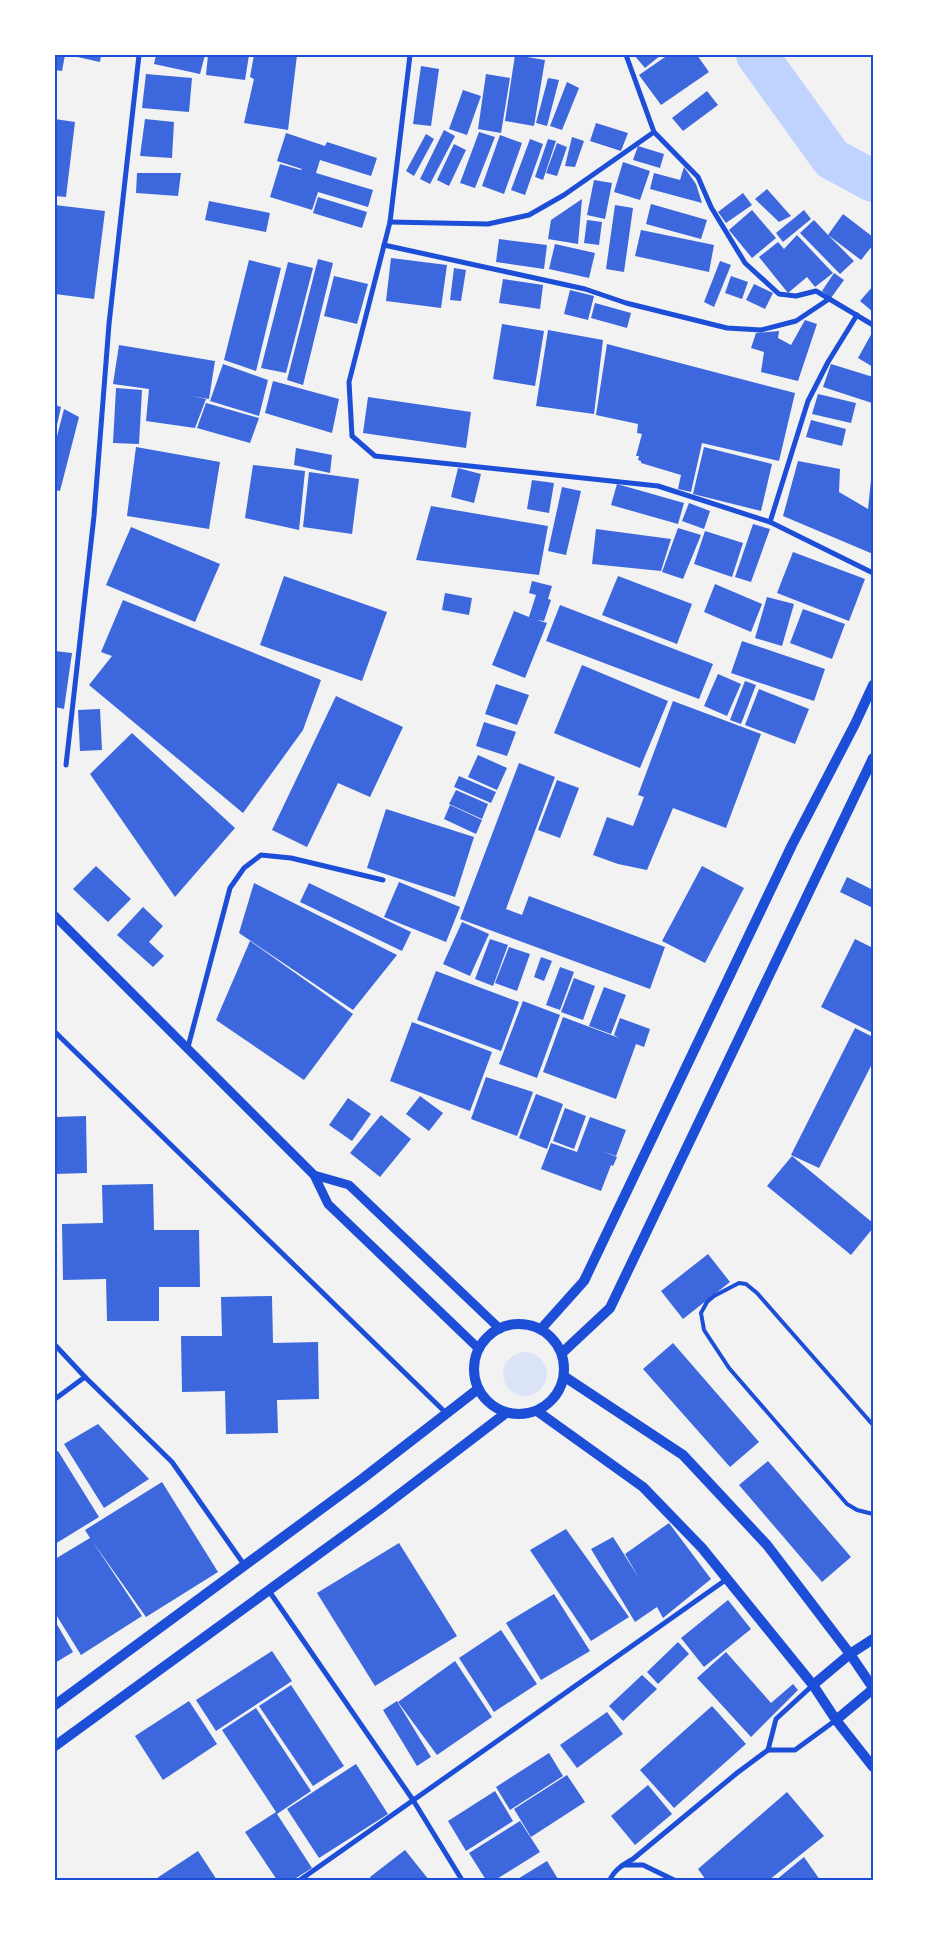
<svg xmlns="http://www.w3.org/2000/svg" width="928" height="1935" viewBox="0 0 928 1935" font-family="'Alegreya Sans',sans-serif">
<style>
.green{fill:#dbe4f7}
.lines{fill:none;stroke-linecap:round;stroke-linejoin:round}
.river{stroke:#bfd3fe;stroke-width:42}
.building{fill:#3d67dc}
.service{stroke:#1d4ed8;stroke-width:4}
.minor{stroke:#1d4ed8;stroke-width:5}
.tertiary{stroke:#1d4ed8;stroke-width:9}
.secondary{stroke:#1d4ed8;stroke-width:10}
.neatline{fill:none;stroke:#1d4ed8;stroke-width:2}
</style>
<rect width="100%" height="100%" fill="#f2f2f2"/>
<circle class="green" cx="525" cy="1374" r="22"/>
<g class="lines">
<path class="river" d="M757,55L832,159L873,181"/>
</g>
<g class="building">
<path d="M55,55H65L62,71L55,70Z"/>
<path d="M73,55H101L100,62L73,56Z"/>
<path d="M156,55H205L200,74L154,64Z"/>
<path d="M208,55H249L245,80L206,75Z"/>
<path d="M254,55H297L288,130L244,123L254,79L250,77Z"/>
<path d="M515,55L545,60L534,126L505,121Z"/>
<path d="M634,55H661L645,68Z"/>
<path d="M668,55H697L709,72L661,105L639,75Z"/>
<path d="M421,66L439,69L431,126L413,124Z"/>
<path d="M146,74L192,78L189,112L142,108Z"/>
<path d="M486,74L510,78L501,133L478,129Z"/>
<path d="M548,78L559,80L547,126L536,123Z"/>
<path d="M567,82L579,88L562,130L550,126Z"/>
<path d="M463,90L481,96L467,135L449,129Z"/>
<path d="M707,91L718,105L683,131L672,118Z"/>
<path d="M55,119L75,122L66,197L55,196Z"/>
<path d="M145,119L174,122L172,158L140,156Z"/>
<path d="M596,123L628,133L621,151L590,141Z"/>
<path d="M444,130L455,136L430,184L420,179Z"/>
<path d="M479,132L495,137L475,188L460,183Z"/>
<path d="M286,133L325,146L327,142L377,158L371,176L320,160L316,173L373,190L368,207L318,192L312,210L270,197L280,164L301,170L302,169L277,161Z"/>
<path d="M426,134L434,139L414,176L406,171Z"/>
<path d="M500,135L522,143L504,194L482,186Z"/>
<path d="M572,137L584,141L575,167L565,166Z"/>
<path d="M530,139L543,144L525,195L511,190Z"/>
<path d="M548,139L556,141L543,180L535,177Z"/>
<path d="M557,143L567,147L557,176L546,173Z"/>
<path d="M454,144L466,150L449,186L437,180Z"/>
<path d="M638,146L664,154L660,168L633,160Z"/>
<path d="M623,162L650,171L640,200L614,192Z"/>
<path d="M684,167L696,184L702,203L650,189L654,173L680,180Z"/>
<path d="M137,173H181L178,196L136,193Z"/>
<path d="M594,180L612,183L605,219L587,215Z"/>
<path d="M767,189L791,216L779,222L755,199Z"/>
<path d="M743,193L752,205L726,223L718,212Z"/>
<path d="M318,197L367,212L362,228L313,213Z"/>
<path d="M582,199L578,244L548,239L551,220Z"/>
<path d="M209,201L270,213L266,232L205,220Z"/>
<path d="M651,204L707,220L701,239L646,224Z"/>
<path d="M55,205L105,211L94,299L55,294Z"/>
<path d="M615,205L633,208L624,272L606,269Z"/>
<path d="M752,210L776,238L752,258L729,230Z"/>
<path d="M804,210L811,219L783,242L776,233Z"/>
<path d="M843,214L873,237V245L861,260L828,235L854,261L840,274L800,233L814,220L828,235Z"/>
<path d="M587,220L602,222L599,245L584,243Z"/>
<path d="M641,230L714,245L709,272L635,256Z"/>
<path d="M797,235L833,273L815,287L807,277L788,293L759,257L778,242L784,249Z"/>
<path d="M499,239L547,245L544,269L496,262Z"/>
<path d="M555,244L595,253L589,278L549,269Z"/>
<path d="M391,258L447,265L441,308L386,301Z"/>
<path d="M318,259L333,263L303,385L287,380Z"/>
<path d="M249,260L281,268L256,371L224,360Z"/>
<path d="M720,261L731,265L714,307L704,302Z"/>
<path d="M288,262L313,268L286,373L261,368Z"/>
<path d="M454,268L466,270L461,301L450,300Z"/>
<path d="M834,273L844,280L831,298L822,291Z"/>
<path d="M334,276L368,284L357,324L324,316Z"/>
<path d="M731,276L748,282L742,299L725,293Z"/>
<path d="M503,279L543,285L540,309L499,303Z"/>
<path d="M754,284L773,293L765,309L746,300Z"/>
<path d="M873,286V312L860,301Z"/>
<path d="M570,290L594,296L588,320L564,314Z"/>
<path d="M595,303L631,313L627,328L591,318Z"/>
<path d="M805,320L817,324L798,381L761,372L764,352L751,348L756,333L779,331L778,338L791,345Z"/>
<path d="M502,324L544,331L535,386L493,379Z"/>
<path d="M548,330L603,340L594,414L536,406Z"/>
<path d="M873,331V367L858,358Z"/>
<path d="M607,344L795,393L779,461L702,443L691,492L678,489L681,475L641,463V461L638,460L639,456H636L642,434L637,433L638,424L596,415Z"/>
<path d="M119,345L215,361L209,399L191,396L206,399L195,428L146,421L149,389L113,384Z"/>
<path d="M223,364L268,380L259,416L210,401Z"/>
<path d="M831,364L873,377L872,403L823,387Z"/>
<path d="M273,381L339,399L332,433L265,413Z"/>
<path d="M116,388L142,390L139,444L113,443Z"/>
<path d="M818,394L856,403L851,423L812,414Z"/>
<path d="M368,397L471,412L466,448L363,433Z"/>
<path d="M206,403L259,418L250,443L197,428Z"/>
<path d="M55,405L61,407L56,430H55Z"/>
<path d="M64,409L79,417L60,491L55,490V444Z"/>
<path d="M811,420L846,429L842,446L806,437Z"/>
<path d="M136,447L220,462L209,529L127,516Z"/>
<path d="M704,447L772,464L761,511L693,494Z"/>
<path d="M296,448L332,455L330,473L294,465Z"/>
<path d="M798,461L840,469L839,492L868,509L871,480H873V554L783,516Z"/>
<path d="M253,465L305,471L299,530L245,518Z"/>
<path d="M458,468L481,474L474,503L451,497Z"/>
<path d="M309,472L359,479L352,534L303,527Z"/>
<path d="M532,480L554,483L549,513L527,509Z"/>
<path d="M617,484L684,503L678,524L611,505Z"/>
<path d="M562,487L581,491L566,555L548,551Z"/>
<path d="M689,503L710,511L704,529L682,521Z"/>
<path d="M431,506L548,526L539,575L416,560Z"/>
<path d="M753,524L770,529L751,582L735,577Z"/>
<path d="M131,527L220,564L195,622L106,585Z"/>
<path d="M678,528L701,535L683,579L662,572Z"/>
<path d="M596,529L671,539L661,571L592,564Z"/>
<path d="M705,531L743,543L732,577L694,564Z"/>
<path d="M793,552L865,579L849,621L777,593Z"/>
<path d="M284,576L387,612L362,681L260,645Z"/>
<path d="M618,576L692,604L677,644L602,615Z"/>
<path d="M532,581L552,586L548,599L551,600L544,621L537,620L547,623L525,678L492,665L514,611L529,617L536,595L529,593Z"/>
<path d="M715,584L762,604L751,632L704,612Z"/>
<path d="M445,593L472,598L469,615L442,610Z"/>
<path d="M767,597L794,604L782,646L755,638Z"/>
<path d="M123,600L321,680L303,730L243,813L89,685L112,656L101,652Z"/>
<path d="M560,605L713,664L699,699L546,641Z"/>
<path d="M803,609L845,624L832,659L790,643Z"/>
<path d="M742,641L825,669L814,701L731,673Z"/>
<path d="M55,651L72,653L64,709L55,707Z"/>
<path d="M582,665L668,701L640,768L554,733Z"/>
<path d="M718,674L741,684L727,716L704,706Z"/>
<path d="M745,681L756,685L741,724L730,720Z"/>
<path d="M496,684L529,695L517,725L485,714Z"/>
<path d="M759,689L809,709L795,744L745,725Z"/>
<path d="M336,696L403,727L370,797L338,783L307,847L272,830Z"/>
<path d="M673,701L761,734L726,828L673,808L647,870L618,864L593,855L607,817L633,826L644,797L638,795Z"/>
<path d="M100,709L102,750L80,751L78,710Z"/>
<path d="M484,722L516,732L507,756L476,746Z"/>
<path d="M132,733L235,828L175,897L90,774Z"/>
<path d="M478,755L507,768L497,790L468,777Z"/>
<path d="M519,763L555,777L506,909L522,915L529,896L665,947L650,989L460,919Z"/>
<path d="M459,776L496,792L491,803L454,787Z"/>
<path d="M557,780L579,788L560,838L538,830Z"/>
<path d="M456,790L488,804L482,819L449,804Z"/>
<path d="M450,805L482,820L476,834L444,819Z"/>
<path d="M386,809L474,837L455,897L367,868Z"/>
<path d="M96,866L131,899L108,922L73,889Z"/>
<path d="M702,866L744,888L705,963L662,941Z"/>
<path d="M847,877L873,890V908L840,892Z"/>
<path d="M399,882L460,907L446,942L384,917Z"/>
<path d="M254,883L397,955L353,1010L239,933Z"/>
<path d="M309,883L411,932L402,951L300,902Z"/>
<path d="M143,907L163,926L149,942L164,956L153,967L117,935Z"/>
<path d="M462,922L489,934L470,976L443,964Z"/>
<path d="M490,939L508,945L493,986L475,979Z"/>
<path d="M855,939L873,948V1033L821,1007Z"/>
<path d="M250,941L353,1014L304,1080L216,1020Z"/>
<path d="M509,947L530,954L517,991L495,983Z"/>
<path d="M541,957L552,961L544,981L534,977Z"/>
<path d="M560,967L574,972L560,1010L546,1005Z"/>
<path d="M436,971L519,1002L501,1051L417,1020Z"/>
<path d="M574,978L595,986L583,1020L561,1012Z"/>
<path d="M604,987L626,995L611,1034L589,1026Z"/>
<path d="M523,1001L560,1015L537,1078L499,1064Z"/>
<path d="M563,1017L619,1038L614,1035L620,1018L650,1029L644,1047L636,1044L616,1099L543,1072Z"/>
<path d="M412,1022L492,1052L470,1111L390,1081Z"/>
<path d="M855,1028L873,1037V1062L819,1168L791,1155Z"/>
<path d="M486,1077L533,1092L517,1136L471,1119Z"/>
<path d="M536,1094L563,1104L547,1149L519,1138Z"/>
<path d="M420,1096L443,1113L429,1131L406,1114Z"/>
<path d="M348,1098L371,1114L352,1141L329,1125Z"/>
<path d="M565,1108L586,1116L574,1149L553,1141Z"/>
<path d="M381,1115L411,1139L380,1177L350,1153Z"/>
<path d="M86,1116L87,1173L55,1174V1117Z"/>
<path d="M590,1117L626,1130L616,1156L602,1151L617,1157L613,1166L611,1165L601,1191L541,1169L551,1143L577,1152Z"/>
<path d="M792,1156L873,1223V1228L851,1255L767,1186Z"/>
<path d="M153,1184L154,1230H199L200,1287H159V1321H107L106,1279L63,1280L62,1224L103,1223L102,1185Z"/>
<path d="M708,1254L730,1282L683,1319L661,1291Z"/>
<path d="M272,1296L273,1343L318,1342L319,1399L277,1400L278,1433L226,1434L225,1391L182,1392L181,1336H222L221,1297Z"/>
<path d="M673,1343L759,1442L730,1467L643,1369Z"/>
<path d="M98,1424L149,1479L104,1508L64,1444Z"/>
<path d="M58,1451L99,1517L55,1544V1452Z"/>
<path d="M768,1461L851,1557L822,1582L739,1485Z"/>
<path d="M162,1482L218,1572L146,1617L93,1542L142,1616L81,1655L55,1613V1559L90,1538L85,1530Z"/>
<path d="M669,1523L711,1579L663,1618L657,1607L635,1622L591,1549L613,1537L639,1578L625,1554Z"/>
<path d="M566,1529L629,1617L591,1641L530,1550Z"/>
<path d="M399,1543L457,1636L375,1686L317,1593Z"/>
<path d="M554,1594L590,1651L541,1680L506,1623Z"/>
<path d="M728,1600L751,1629L704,1667L681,1638Z"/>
<path d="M55,1621L73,1652L55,1663Z"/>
<path d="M501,1630L537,1684L494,1712L459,1658Z"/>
<path d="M678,1642L689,1654L658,1684L647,1672Z"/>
<path d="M272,1651L292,1681L216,1731L196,1700Z"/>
<path d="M726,1652L771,1703L793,1684L798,1690L751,1737L697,1678Z"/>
<path d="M455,1661L492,1717L437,1755L398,1702Z"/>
<path d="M642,1675L657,1689L623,1721L609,1706Z"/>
<path d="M291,1685L344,1766L313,1786L259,1706Z"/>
<path d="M189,1701L217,1744L163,1780L135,1736Z"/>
<path d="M397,1701L431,1757L417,1766L383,1710Z"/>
<path d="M712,1706L746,1744L674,1808L640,1770Z"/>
<path d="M256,1708L311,1791L277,1814L312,1868L293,1880H277L245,1832L276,1812L222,1730Z"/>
<path d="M607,1712L623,1734L577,1768L560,1745Z"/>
<path d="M549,1753L563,1776L510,1810L496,1787Z"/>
<path d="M356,1764L388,1814L319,1858L287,1809Z"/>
<path d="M567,1775L585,1802L531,1837L514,1809Z"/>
<path d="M648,1785L672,1814L635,1845L611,1816Z"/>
<path d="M495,1791L513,1821L466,1851L448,1821Z"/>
<path d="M787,1792L824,1836L769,1880H706L698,1869Z"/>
<path d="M520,1821L540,1852L495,1880H486L469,1853Z"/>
<path d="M405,1850L429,1880H372L370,1877Z"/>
<path d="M198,1851L217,1880H154Z"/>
<path d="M804,1857L820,1880H776Z"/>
<path d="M547,1861L558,1879L516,1880Z"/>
</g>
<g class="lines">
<path class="service" d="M873,1425L757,1293L746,1284L739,1283L714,1296L707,1302L701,1313L704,1330L729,1368L847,1504L857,1510L873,1514"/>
<g class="minor">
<path d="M410,55L390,222L349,382L352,436L375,456L658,486L770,522L873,573"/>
<path d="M626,55L654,132L698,177L711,207L745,263L779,294L796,296L816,291L873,325"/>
<path d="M390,222L488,224L529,215L564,195L654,132"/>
<path d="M384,245L585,289L626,303L727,328L761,330L796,321L829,299"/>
<path d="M770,522L808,401L828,362L857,315"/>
<path d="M66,765L94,516L109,324L139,55"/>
<path d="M55,1032L446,1413"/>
<path d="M188,1047L230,888L244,868L261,855L291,858L383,880"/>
<path d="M55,1345L85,1377L172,1462L245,1566"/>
<path d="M55,1399L85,1377"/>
<path d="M269,1591L413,1800L462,1880"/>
<path d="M768,1750L776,1719L813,1685"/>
<path d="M623,1865H643L674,1880"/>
<path d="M300,1880L727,1579"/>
<path d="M610,1880C614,1870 624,1864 633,1859L737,1773L768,1750H795L836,1720"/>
</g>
<g class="tertiary">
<path d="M55,916L314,1175L328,1204L479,1349"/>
<path d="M314,1175L349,1185L500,1329"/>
</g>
<g class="secondary">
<circle cx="519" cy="1369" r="45"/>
<path d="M541,1329L584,1281L792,845L855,724L873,685"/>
<path d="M562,1353L610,1308L873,758"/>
<path d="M565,1377L683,1455L767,1545L850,1654L873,1688"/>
<path d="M537,1411L643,1487L702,1548L813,1685L836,1720L873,1767"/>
<path d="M813,1685L850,1654L873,1639"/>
<path d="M55,1705L362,1479L478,1389"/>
<path d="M836,1720L873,1689"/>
<path d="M55,1746L379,1510L506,1413"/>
</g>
</g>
<rect width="928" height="1935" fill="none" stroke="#ffffff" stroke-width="112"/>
<rect x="56" y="56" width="816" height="1823" class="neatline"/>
</svg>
